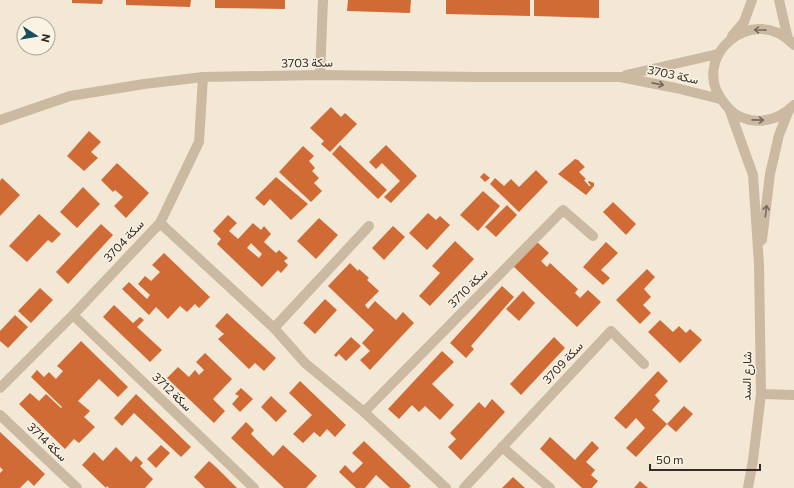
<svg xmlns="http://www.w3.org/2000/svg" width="794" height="488" viewBox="0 0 794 488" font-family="Commissioner,Vazirmatn,sans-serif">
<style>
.building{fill:#d06b36;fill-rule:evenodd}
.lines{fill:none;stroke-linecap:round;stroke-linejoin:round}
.minor{stroke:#cbb9a1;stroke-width:10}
.tertiary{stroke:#cbb9a1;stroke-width:10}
.oneway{stroke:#786b5d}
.labels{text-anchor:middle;stroke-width:3;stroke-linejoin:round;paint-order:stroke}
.street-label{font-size:12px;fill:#352c25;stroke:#faf2e2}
</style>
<rect width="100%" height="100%" fill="#f3e8d6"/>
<g class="building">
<path d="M72,0H103L102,4L72,3Z"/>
<path d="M126,0H191L190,7L126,5Z"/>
<path d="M215,0H285V9L215,8Z"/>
<path d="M348,0H411L410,13L347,11Z"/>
<path d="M446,0H530V16L446,14Z"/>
<path d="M534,0H599V18L534,16Z"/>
<path d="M331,107L341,117L345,113L357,124L330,152L321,144L324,141L310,128Z"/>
<path d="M89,131L101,142L91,152L98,158L84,171L67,156Z"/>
<path d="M340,145L387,190L378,199L332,154Z"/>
<path d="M386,145L417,176L391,203L384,197L400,181L382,163L376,169L369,162Z"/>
<path d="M303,146L314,156L309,161L315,168L312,171L319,178L314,183L322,191L311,202L279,172Z"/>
<path d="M575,159L578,160L585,167L579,172L586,179L584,180L589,186H591L588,182L589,181L594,183V186L586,195L558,174Z"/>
<path d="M117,163L149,193L126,218L114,206L123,197L115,190L113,192L101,180Z"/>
<path d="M536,170L548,182L519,212L490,184L495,178L504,186L511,179L519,187Z"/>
<path d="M484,173L490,178L485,182L480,177Z"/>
<path d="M276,177L308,204L291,220L270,199L264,206L255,198Z"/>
<path d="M2,178L20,195L0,216V181Z"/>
<path d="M83,187L100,204L77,228L60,212Z"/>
<path d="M483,191L500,206L478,231L460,215Z"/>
<path d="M613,202L636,224L626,235L603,212Z"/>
<path d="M507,205L517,215L496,237L485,227Z"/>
<path d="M428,213L436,220L440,216L450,225L427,250L409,233Z"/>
<path d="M39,214L61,234L52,243L48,240L27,262L9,246Z"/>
<path d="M228,215L237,223L229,231L238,239L253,223L261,230L264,226L271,234L264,242L276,253L279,250L288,258L284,261L288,265L281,273L278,270L262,287L217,244L221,239L213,231ZM251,243L262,254L259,258L247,248Z"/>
<path d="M319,218L338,235L316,259L297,241Z"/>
<path d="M101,224L113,235L68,284L56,272Z"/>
<path d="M393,226L405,237L384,260L372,248Z"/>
<path d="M455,241L474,259L430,306L419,296L440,273L432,266Z"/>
<path d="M536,241L549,253L541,261L547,267L550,263L578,289L575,293L580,298L588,290L601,302L577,327L513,266Z"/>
<path d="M606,242L618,253L601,270L610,278L603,285L583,267Z"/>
<path d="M164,253L210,297L199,308L195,304L187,312L180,306L168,319L156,307L149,315L122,289L129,282L147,299L150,295L138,284L145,276L151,281L160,272L152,265Z"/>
<path d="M350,263L358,271L359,269L369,278L367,280L379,291L365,305L368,309L375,301L396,320L403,312L414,323L370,370L360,360L370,351L362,343L374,330L328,286Z"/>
<path d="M647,269L655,277L644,289L651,297L643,305L651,313L640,324L616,300Z"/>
<path d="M502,286L514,297L471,346L474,349L466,358L450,343Z"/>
<path d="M40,288L53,300L31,323L18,311Z"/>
<path d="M523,291L535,303L519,321L506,309Z"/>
<path d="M325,299L337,310L315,334L303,323Z"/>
<path d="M114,305L133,323L140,317L144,320L137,327L162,350L150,362L103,317Z"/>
<path d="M227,313L276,358L264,371L255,363L249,369L218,339L224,334L215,326Z"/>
<path d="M15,315L28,327L8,348L0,341V331Z"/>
<path d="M660,320L673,332L679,326L686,333L690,329L702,340L680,363L648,332Z"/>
<path d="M351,337L361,346L346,361L339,354L336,357L334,355Z"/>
<path d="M554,337L565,348L521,395L510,384Z"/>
<path d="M81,341L128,387L118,397L99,379L78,401L90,411L84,417L95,427L79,443L74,439L65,449L19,404L30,393L39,401L46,394L61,408L62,407L31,377L37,370L44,377L49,372L56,379L63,371L57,366Z"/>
<path d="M442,351L454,362L432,384L454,405L440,420L425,406L419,412L412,405L399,419L388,409Z"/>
<path d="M205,353L232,379L213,399L225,411L214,423L167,378L178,367L189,377L195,370L199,375L204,370L196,362Z"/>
<path d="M658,371L668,381L655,395L660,401L652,410L667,424L684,406L693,414L676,432L667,424L636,457L626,448L645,428L636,418L626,429L614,418Z"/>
<path d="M300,381L346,425L335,437L327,429L320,437L314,432L303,443L293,434L312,415L289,393Z"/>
<path d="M241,388L253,399L240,412L232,404L239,396L235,394Z"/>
<path d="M136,394L191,447L181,457L134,413L122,426L114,418Z"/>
<path d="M271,396L287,411L276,422L261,407Z"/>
<path d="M492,399L505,412L461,460L448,447L456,439L450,433L479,402L485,408Z"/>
<path d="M246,422L254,430L251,434L273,456L283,445L317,476L306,488H284L231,438Z"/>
<path d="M0,432L45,474L34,486L28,480L20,488H0V473L3,470L0,467Z"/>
<path d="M550,437L575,460L592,441L599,448L586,462L595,470L591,475L598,481L592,488H582L540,449Z"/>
<path d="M364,441L411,486L409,488H390L376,475L365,488H356L339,472L345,465L353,473L363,463L352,453Z"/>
<path d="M161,445L170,453L156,468L147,459Z"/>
<path d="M116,447L131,462L136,456L143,463L140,466L153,479L145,488H109L107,486L106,488L82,465L94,452L103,461Z"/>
<path d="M209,461L217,468L237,488H205L194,477Z"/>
<path d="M513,477L525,488H502Z"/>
<path d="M640,481L648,488H634Z"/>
</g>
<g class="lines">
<g class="minor">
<path d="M320,75L323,0"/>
<path d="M160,223L274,328L305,363L364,412L446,488"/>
<path d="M73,315L254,488"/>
<path d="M274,328L369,226"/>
<path d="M0,388L73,315L160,223L199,142L203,77"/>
<path d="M761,394L794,395"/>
<path d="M364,412L563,210L593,236"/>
<path d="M0,415L77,488"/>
<path d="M502,447L550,488"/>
<path d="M464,488L611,331L644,364"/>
</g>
<g class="tertiary">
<path d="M779,0L788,39"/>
<path d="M732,36L744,22L752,0"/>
<path d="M794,45C753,0 686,59 725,104C731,113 740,118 750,120C768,123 782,117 794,105"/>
<path d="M626,75L718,54"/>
<path d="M730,111L753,175L759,264L761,394L753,460L748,488"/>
<path d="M0,120L70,96L144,84L203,77L320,75L478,77H620L676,88L720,99"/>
<path d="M762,240L770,174L779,135L789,110"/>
</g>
</g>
<defs><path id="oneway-shaft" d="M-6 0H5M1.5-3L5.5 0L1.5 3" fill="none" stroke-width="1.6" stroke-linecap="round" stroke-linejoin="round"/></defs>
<g class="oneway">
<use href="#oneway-shaft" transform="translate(760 30) rotate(-179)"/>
<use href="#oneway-shaft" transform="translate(658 84) rotate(11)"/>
<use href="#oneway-shaft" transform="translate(758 120) rotate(1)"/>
<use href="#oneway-shaft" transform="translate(766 211) rotate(-83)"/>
</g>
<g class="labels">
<g class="street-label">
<text transform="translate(307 63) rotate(-1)" y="4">سكة 3703</text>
<text transform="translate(673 75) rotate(12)" y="4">سكة 3703</text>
<text transform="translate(124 241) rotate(-47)" y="4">سكة 3704</text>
<text transform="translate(468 288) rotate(-45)" y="4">سكة 3710</text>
<text transform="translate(563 363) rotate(-47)" y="4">سكة 3709</text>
<text transform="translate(747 376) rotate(-89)" y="4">شارع السد</text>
<text transform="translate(172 392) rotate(44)" y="4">سكة 3712</text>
<text transform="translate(47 442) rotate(44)" y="4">سكة 3714</text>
</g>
</g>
<g transform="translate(36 36) rotate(102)"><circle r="19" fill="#faf2e2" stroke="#aba396"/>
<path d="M0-3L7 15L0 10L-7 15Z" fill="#174e5a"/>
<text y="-6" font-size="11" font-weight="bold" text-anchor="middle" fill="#352c25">N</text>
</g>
<path d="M650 464v6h110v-6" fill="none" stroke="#352c25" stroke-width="2"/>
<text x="656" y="464" font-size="12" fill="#352c25" stroke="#faf2e2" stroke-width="3" paint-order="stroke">50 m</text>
</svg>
